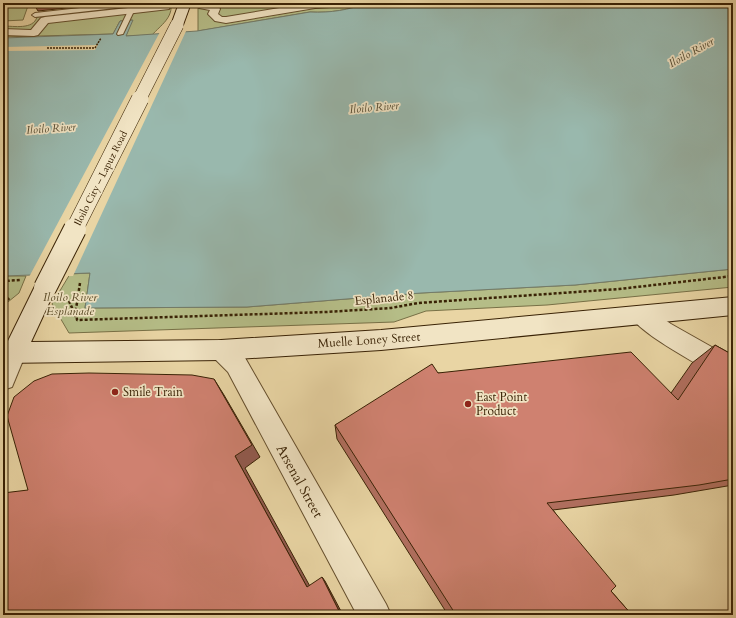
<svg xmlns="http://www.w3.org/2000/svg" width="736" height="618" viewBox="0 0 736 618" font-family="Cardo,serif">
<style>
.green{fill:#b5bd87;stroke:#777046}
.water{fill:#99b8ad;stroke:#737c6a}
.pier{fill:#e9d5a4}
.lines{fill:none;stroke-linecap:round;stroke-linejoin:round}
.service-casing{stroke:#654f2d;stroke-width:2}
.pedestrian-casing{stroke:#654f2d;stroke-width:2}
.minor-casing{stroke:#654f2d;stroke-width:2}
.tertiary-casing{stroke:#654f2d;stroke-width:2}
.secondary-casing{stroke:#392205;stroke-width:2}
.path-far1{stroke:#392205;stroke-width:1.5;stroke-dasharray:2 1;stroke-linecap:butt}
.path{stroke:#392205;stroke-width:2.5;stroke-dasharray:3 2;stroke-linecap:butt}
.service{fill:#f1e4c4;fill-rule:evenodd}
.pedestrian{fill:#f1e4c4;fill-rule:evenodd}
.minor{fill:#f1e4c4;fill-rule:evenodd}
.tertiary{fill:#f1e4c4;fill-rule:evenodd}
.secondary{fill:#f1e4c4;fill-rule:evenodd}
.secondary-bridge-far2-casing{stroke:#392205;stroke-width:14;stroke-linecap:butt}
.secondary-bridge-far1-casing{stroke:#392205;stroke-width:18;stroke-linecap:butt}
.secondary-bridge-casing{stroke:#392205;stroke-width:24;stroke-linecap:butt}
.secondary-bridge-far2{stroke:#f1e4c4;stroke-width:13}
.secondary-bridge-far1{stroke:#f1e4c4;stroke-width:17}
.secondary-bridge{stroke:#f1e4c4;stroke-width:22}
.wall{fill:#b26f60;stroke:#392205}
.shaded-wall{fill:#915a4e;stroke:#392205}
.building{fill:#cf8170;stroke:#392205}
.poi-dot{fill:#8f2418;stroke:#f1e4c4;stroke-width:1.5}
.labels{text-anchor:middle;stroke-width:3.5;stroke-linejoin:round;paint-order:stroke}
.far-street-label{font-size:10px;fill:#392205;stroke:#f1e4c4}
.far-water-label{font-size:11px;font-style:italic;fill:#51482f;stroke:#f1e4c4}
.park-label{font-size:12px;font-style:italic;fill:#584926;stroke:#f1e4c4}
.street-label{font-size:12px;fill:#392205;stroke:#f1e4c4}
.poi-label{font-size:12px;fill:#392205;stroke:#f1e4c4;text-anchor:start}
.near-street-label{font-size:14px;fill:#392205;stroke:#f1e4c4}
</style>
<rect width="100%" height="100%" fill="#e9d5a4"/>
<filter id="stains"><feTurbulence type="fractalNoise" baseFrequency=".005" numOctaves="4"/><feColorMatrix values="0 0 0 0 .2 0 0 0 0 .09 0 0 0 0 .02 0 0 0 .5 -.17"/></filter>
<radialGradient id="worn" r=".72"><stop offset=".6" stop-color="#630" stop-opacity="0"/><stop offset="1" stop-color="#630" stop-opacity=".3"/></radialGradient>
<g class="green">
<path d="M3,3H29L23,20L3,21Z"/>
<path d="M160,3H171C173,18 161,25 152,35L126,36L132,20L120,21L113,34L3,37V26C14,26 33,30 37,17Z"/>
<path d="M198,3H368C348,10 331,13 310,12L198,31Z"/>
<path d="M733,269V287L547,305L426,311L394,322L69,333L52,304L70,274L90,273L85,308L247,307L421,293L575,285Z"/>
<path d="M3,276H26L19,293L3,306Z"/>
</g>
<path class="water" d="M368,3H733V269L575,285L421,293L247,307L85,308L90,273L3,276V38L113,34L120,21L133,20L126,36L197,31L310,12C331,13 348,10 368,3Z"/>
<g class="pier">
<path d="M187,29L73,276L29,277L161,30Z"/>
<path d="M98,45L95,50L3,51V47Z"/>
</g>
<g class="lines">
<g class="service-casing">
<g id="service">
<path d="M125,3H145L142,5L35,17L32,15L35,13Z"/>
<path d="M131,9L134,11L123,34L118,35L117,34L128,11Z"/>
</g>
</g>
<g class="pedestrian-casing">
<g id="pedestrian">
<path d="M203,3L218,5L220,9L218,14L222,17H226L309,3H350L345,6L315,8L226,23L215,21L208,14L210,10L199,8L198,6Z"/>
<path d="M165,4L169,5L170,7L169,9L48,23L38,35L34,36L3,35V29L31,30L41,18L45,17Z"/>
</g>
</g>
<g class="minor-casing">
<g id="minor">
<path d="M641,306L649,309L671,324L733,359V383L724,380C704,367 639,334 630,315L633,309Z"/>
<path d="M221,340L229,343L244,356L386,604L391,615H357L228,372L213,357L209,350L213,343Z"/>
</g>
</g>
<g class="tertiary-casing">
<path id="tertiary" d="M14,343L22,346L26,353L12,387L3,390V351L6,346Z"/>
</g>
<g class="secondary-casing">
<g id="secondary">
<path d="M179,3H191L183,25L181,28H173L171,25Z"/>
<path d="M45,280L53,282L56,288L31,342L221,340L381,330L733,297V315L381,350L221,360L3,363V343H7L37,282Z"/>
</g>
</g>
<path class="path-far1" d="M47,48H95L101,38"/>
<g class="path">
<path d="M3,283L4,281L20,280"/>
<path d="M80,283L76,309L77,320L326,312L391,308L418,303L619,289L733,276"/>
<path d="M69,301L76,317"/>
<path d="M3,303L11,297"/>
</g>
<use href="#service" class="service"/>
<use href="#pedestrian" class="pedestrian"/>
<use href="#minor" class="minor"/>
<use href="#tertiary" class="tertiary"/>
<use href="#secondary" class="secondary"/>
<g class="secondary-bridge-far2-casing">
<path id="secondary-bridge-far2" d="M139,100L177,25"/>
</g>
<g class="secondary-bridge-far1-casing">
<path id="secondary-bridge-far1" d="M74,230L140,99"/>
</g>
<g class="secondary-bridge-casing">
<path id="secondary-bridge" d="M45,288L75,229"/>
</g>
<use href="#secondary-bridge-far2" class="secondary-bridge-far2"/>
<use href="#secondary-bridge-far1" class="secondary-bridge-far1"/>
<use href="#secondary-bridge" class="secondary-bridge"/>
</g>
<path class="wall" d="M715,345L733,355V485L674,495L553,510L611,591L632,615H448L337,439L335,425L438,373L671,393L692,363Z"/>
<g class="shaded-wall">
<path d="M33,3H113L38,11Z"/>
<path d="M214,379L224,395L260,457L245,468L312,590L307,587L235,456Z"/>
<path d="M322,577L325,581L343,615H341Z"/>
</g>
<g class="building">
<path d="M715,345L733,355V479L699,485L547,503L616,586L611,591L632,615H456L335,425L432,364L438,373L631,352L678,400Z"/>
<path d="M89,373L192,375L214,379L252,445L235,456L307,587L322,577L341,615H3V493L28,490L7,416L14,397L34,381L52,374Z"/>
</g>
<g class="poi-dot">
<circle cx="115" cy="392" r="4"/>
<circle cx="468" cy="404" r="4"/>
</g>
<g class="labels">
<g class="far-street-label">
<text transform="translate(100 178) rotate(-63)" y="4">Iloilo City – Lapuz Road</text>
</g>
<g class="far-water-label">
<text transform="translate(691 52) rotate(-29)" y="4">Iloilo River</text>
<text transform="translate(374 107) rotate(-5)" y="4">Iloilo River</text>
<text transform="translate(51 128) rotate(-4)" y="4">Iloilo River</text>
</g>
<g class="park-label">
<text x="70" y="301">Iloilo River<tspan x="70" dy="14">Esplanade</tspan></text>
</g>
<g class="street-label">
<text transform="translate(384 298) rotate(-6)" y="4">Esplanade 8</text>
<text transform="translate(369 340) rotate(-4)" y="4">Muelle Loney Street</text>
</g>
<g class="poi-label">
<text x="123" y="396">Smile Train</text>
<text x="476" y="401">East Point<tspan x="476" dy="14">Product</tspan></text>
</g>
<g class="near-street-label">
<text transform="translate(300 481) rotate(61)" y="5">Arsenal Street</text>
</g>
</g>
<rect width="736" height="618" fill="none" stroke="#e9d5a4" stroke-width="16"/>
<rect x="4" y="4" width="728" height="610" fill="none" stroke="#392205" stroke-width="2"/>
<rect x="8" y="8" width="720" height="602" fill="none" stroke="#392205"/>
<rect width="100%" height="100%" filter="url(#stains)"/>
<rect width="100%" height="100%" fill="url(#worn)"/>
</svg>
